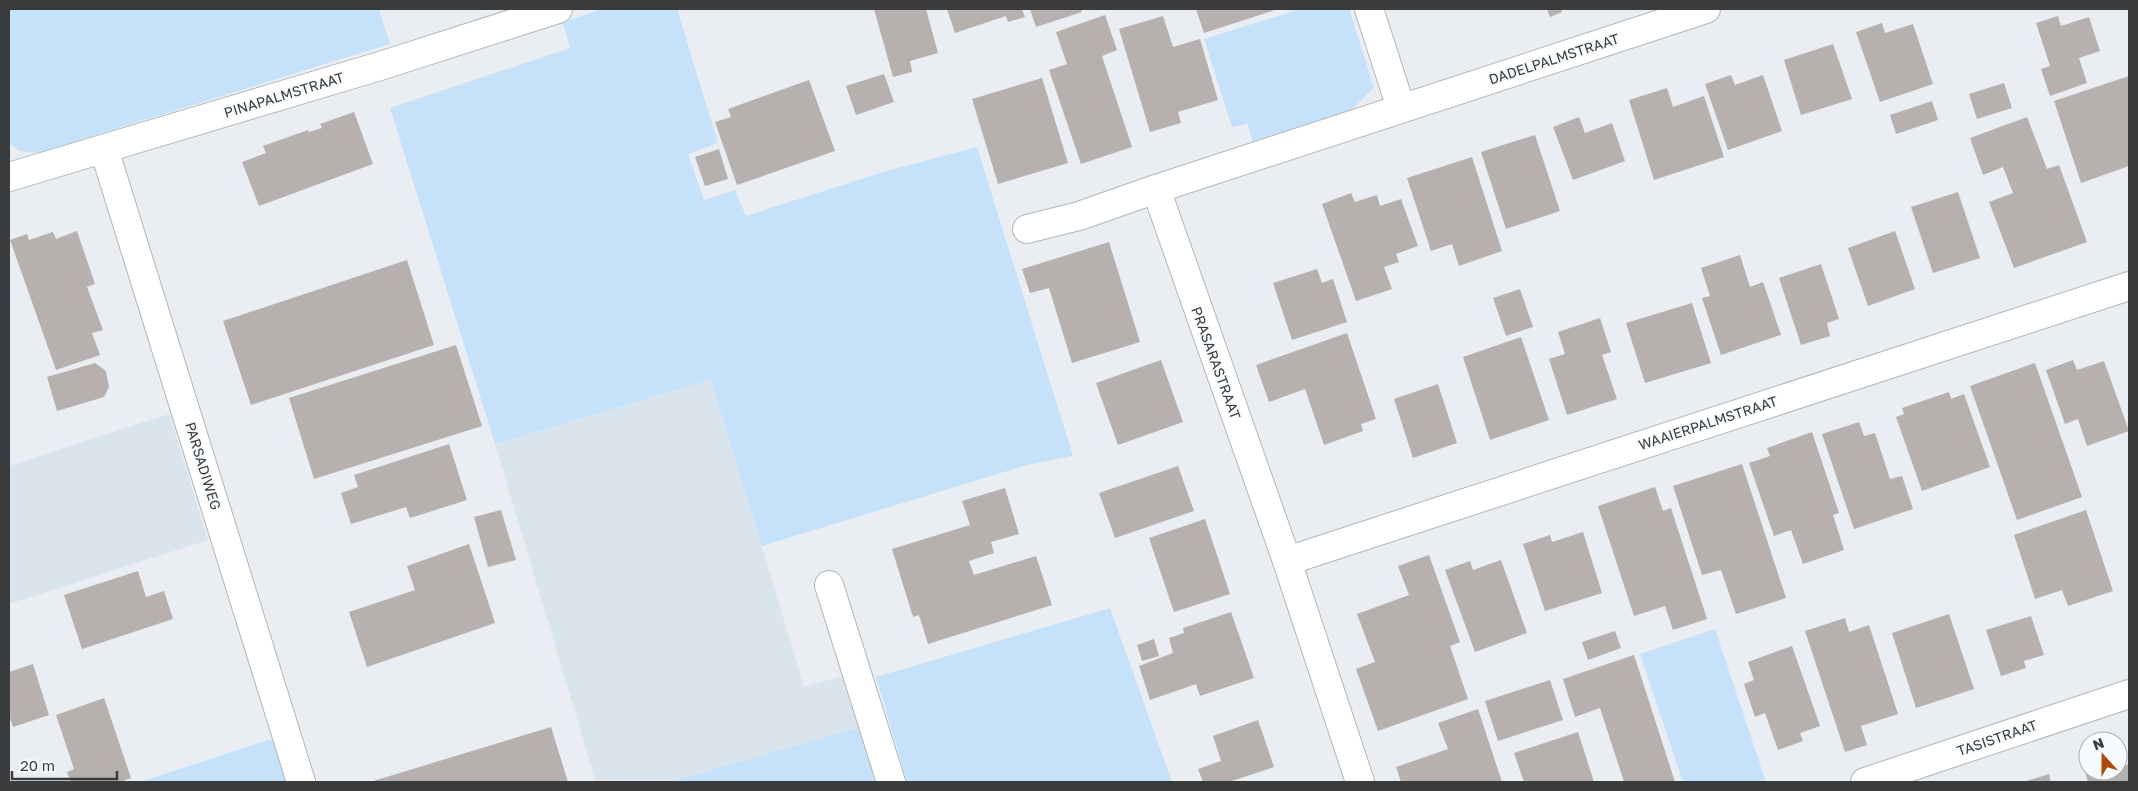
<svg xmlns="http://www.w3.org/2000/svg" width="2138" height="791" viewBox="0 0 2138 791" font-family="'Golos Text',sans-serif">
<style>
.built{fill:#d9e4ed}
.green{fill:#c6e2fa}
.building{fill:#b6b0ae}
.lines{fill:none;stroke-linecap:round;stroke-linejoin:round}
.minor-casing{stroke:#b1b6b9;stroke-width:30}
.minor{stroke:#fff;stroke-width:28}
.labels{text-anchor:middle;stroke-width:4.5;stroke-linejoin:round;paint-order:stroke}
.street-label{font-size:14px;fill:#393b3c;stroke:#f8fbfe}
</style>
<rect width="100%" height="100%" fill="#eaeef2"/>
<g class="built">
<path d="M712,380L804,687L852,673L868,725L669,782H596L495,444Z"/>
<path d="M169,414L208,540L9,604V466Z"/>
</g>
<g class="green">
<path d="M9,9H379L390,44L38,153L20,151L9,143Z"/>
<path d="M602,9H677L718,143L688,154L704,200L735,190L746,216L883,172L977,147L1073,456L1027,465L762,546L711,380L495,444L390,108L570,48L563,22Z"/>
<path d="M1300,9H1349L1374,87L1351,111L1254,148L1248,124L1232,127L1204,39Z"/>
<path d="M1110,608L1172,782H907L876,677Z"/>
<path d="M1715,629L1766,782H1683L1640,654Z"/>
<path d="M868,725L886,782H669Z"/>
<path d="M277,737L290,782H140Z"/>
</g>
<g class="building">
<path d="M874,9H926L938,53L910,61L912,72L893,77Z"/>
<path d="M947,9H1022L1025,17L1008,22L1006,16L955,33Z"/>
<path d="M1030,9H1081L1082,12L1036,27Z"/>
<path d="M1196,9H1278L1204,33Z"/>
<path d="M1547,9H1561L1562,12L1550,17Z"/>
<path d="M1105,15L1117,50L1102,56L1132,147L1081,164L1049,70L1067,64L1056,32Z"/>
<path d="M1163,16L1173,47L1200,39L1218,100L1178,112L1181,123L1150,132L1119,29Z"/>
<path d="M2058,16L2061,26L2089,17L2100,51L2079,58L2087,83L2050,96L2041,69L2050,66L2036,23Z"/>
<path d="M1882,23L1885,33L1913,24L1933,84L1880,102L1856,32Z"/>
<path d="M1833,44L1852,99L1801,115L1784,60Z"/>
<path d="M884,74L894,102L856,115L846,86Z"/>
<path d="M1731,75L1735,85L1763,75L1782,131L1728,150L1705,84Z"/>
<path d="M2129,76V166L2081,183L2054,101Z"/>
<path d="M1042,78L1068,163L998,184L972,99Z"/>
<path d="M809,80L835,151L737,185L715,122L731,117L728,109Z"/>
<path d="M2004,83L2012,108L1977,119L1969,94Z"/>
<path d="M1667,88L1673,107L1704,96L1724,157L1654,180L1629,100Z"/>
<path d="M1932,101L1938,120L1896,134L1890,115Z"/>
<path d="M354,112L373,164L259,206L242,162L266,153L263,146L308,130L309,132L322,128L320,124Z"/>
<path d="M1579,117L1585,133L1612,123L1625,161L1573,180L1553,127Z"/>
<path d="M2027,117L2047,169L2059,165L2087,242L2014,268L1989,202L2013,193L2003,167L1983,175L1970,138Z"/>
<path d="M1535,135L1560,211L1506,229L1481,152Z"/>
<path d="M719,149L728,179L705,186L695,157Z"/>
<path d="M1472,157L1502,251L1459,266L1452,244L1431,251L1407,178Z"/>
<path d="M1958,192L1980,258L1933,273L1911,207Z"/>
<path d="M1351,193L1355,202L1377,195L1380,206L1401,199L1418,246L1396,254L1399,262L1384,267L1392,289L1356,301L1322,204Z"/>
<path d="M77,231L95,284L87,287L103,330L92,333L100,355L56,370L10,240L27,234L29,240L53,232L56,239Z"/>
<path d="M1895,231L1915,289L1868,306L1848,248Z"/>
<path d="M1109,242L1140,342L1072,363L1049,288L1030,293L1022,269Z"/>
<path d="M1740,255L1750,287L1763,282L1781,335L1721,355L1702,298L1710,296L1701,268Z"/>
<path d="M407,260L434,345L251,405L223,321Z"/>
<path d="M1821,264L1839,319L1827,323L1830,336L1801,345L1779,278Z"/>
<path d="M1317,269L1322,283L1333,279L1347,322L1292,340L1273,283Z"/>
<path d="M1520,289L1533,327L1506,336L1493,298Z"/>
<path d="M1692,303L1711,363L1645,383L1626,323Z"/>
<path d="M1600,318L1611,352L1602,355L1617,399L1567,415L1549,359L1565,354L1558,332Z"/>
<path d="M1347,333L1376,419L1361,424L1363,431L1324,445L1305,389L1269,402L1256,365Z"/>
<path d="M1521,337L1549,420L1490,440L1463,357Z"/>
<path d="M456,345L482,426L314,479L289,398Z"/>
<path d="M1161,360L1183,422L1118,445L1096,383Z"/>
<path d="M2073,360L2077,370L2104,361L2129,431L2087,446L2078,419L2065,424L2046,370Z"/>
<path d="M95,363L106,371L109,387L104,397L57,411L47,377Z"/>
<path d="M2035,363L2082,497L2017,520L1970,386Z"/>
<path d="M1438,384L1457,443L1413,458L1394,399Z"/>
<path d="M1949,392L1951,399L1964,394L1990,467L1922,491L1896,417L1904,414L1902,408Z"/>
<path d="M1859,422L1864,436L1875,433L1890,479L1902,476L1913,509L1854,529L1822,434Z"/>
<path d="M1812,432L1839,513L1833,515L1844,550L1803,564L1791,530L1774,536L1749,463L1770,456L1767,448Z"/>
<path d="M449,444L467,500L410,518L406,507L351,524L341,493L358,487L354,475Z"/>
<path d="M1742,464L1786,598L1736,614L1721,570L1702,575L1673,486Z"/>
<path d="M1178,466L1194,511L1115,538L1099,493Z"/>
<path d="M1655,487L1663,511L1671,508L1707,619L1673,630L1665,606L1634,616L1598,506Z"/>
<path d="M1005,488L1019,534L991,542L994,553L969,561L974,575L1036,556L1052,605L928,644L919,615L913,617L892,549L970,525L962,501Z"/>
<path d="M501,510L516,560L488,567L474,517Z"/>
<path d="M2086,510L2113,591L2068,606L2062,590L2035,599L2014,535Z"/>
<path d="M1205,519L1230,594L1174,612L1149,538Z"/>
<path d="M1583,532L1602,593L1545,611L1523,544L1550,535L1552,542Z"/>
<path d="M469,544L495,623L367,667L349,612L415,590L407,566Z"/>
<path d="M1429,555L1460,642L1450,646L1468,699L1378,731L1356,669L1375,662L1357,614L1409,595L1398,566Z"/>
<path d="M1501,560L1527,633L1475,652L1445,570L1470,561L1473,570Z"/>
<path d="M138,571L146,597L164,591L173,619L82,649L64,595Z"/>
<path d="M1231,612L1254,678L1200,696L1196,684L1150,700L1139,666L1173,653L1169,638L1184,633L1183,628Z"/>
<path d="M1949,614L1974,689L1916,708L1892,633Z"/>
<path d="M2031,616L2044,655L2024,661L2026,668L2001,676L1986,630Z"/>
<path d="M1845,618L1849,632L1869,625L1898,714L1861,726L1867,745L1845,752L1805,631Z"/>
<path d="M1615,631L1621,648L1588,660L1582,642Z"/>
<path d="M1154,639L1159,656L1142,661L1137,645Z"/>
<path d="M1792,646L1820,726L1800,733L1803,741L1778,750L1765,713L1755,717L1744,684L1754,680L1748,662Z"/>
<path d="M1634,655L1675,782H1624L1600,708L1575,717L1563,679Z"/>
<path d="M33,664L49,715L13,727L9,715V672Z"/>
<path d="M1550,680L1563,720L1498,741L1485,701Z"/>
<path d="M104,698L131,778L120,782H71L67,772L74,769L56,715Z"/>
<path d="M1478,709L1502,782H1401L1396,767L1448,749L1438,723Z"/>
<path d="M1258,720L1274,767L1229,782H1203L1198,769L1221,761L1213,736Z"/>
<path d="M551,727L568,782H370Z"/>
<path d="M1578,732L1594,782H1524L1514,753Z"/>
<path d="M2129,764V782H2088L2085,772L2118,771V768Z"/>
<path d="M2049,774L2051,782H2023Z"/>
</g>
<g class="lines">
<g class="minor-casing">
<g id="minor">
<path d="M1369,9L1401,108"/>
<path d="M104,149L301,782"/>
<path d="M9,177L380,66L558,9"/>
<path d="M1027,229L1079,216L1156,189"/>
<path d="M1287,561L2129,286"/>
<path d="M829,585L891,782"/>
<path d="M1360,782L1287,561L1156,189L1706,9"/>
<path d="M1865,782L2129,694"/>
</g>
</g>
<use href="#minor" class="minor"/>
</g>
<g class="labels">
<g class="street-label">
<text transform="translate(1554 59) rotate(-18)" y="5">DADELPALMSTRAAT</text>
<text transform="translate(284 95) rotate(-17)" y="5">PINAPALMSTRAAT</text>
<text transform="translate(1216 363) rotate(70)" y="5">PRASARASTRAAT</text>
<text transform="translate(1708 423) rotate(-18)" y="5">WAAIERPALMSTRAAT</text>
<text transform="translate(203 466) rotate(73)" y="5">PARSADIWEG</text>
<text transform="translate(1997 738) rotate(-19)" y="5">TASISTRAAT</text>
</g>
</g>
<rect width="2138" height="791" fill="none" stroke="#393b3c" stroke-width="20"/>
<g transform="translate(2103 756) rotate(339)"><circle r="24" fill="#f8fbfe" stroke="#acaeb0"/>
<path d="M0-4L9 19L0 12L-9 19Z" fill="#ad4b09"/>
<text y="-8" font-size="14" font-weight="bold" text-anchor="middle" fill="#393b3c">N</text>
</g>
<path d="M12 771v8h105v-8" fill="none" stroke="#393b3c" stroke-width="2.5"/>
<text x="20" y="771" font-size="15" fill="#393b3c" stroke="#f8fbfe" stroke-width="4" paint-order="stroke">20 m</text>
</svg>
